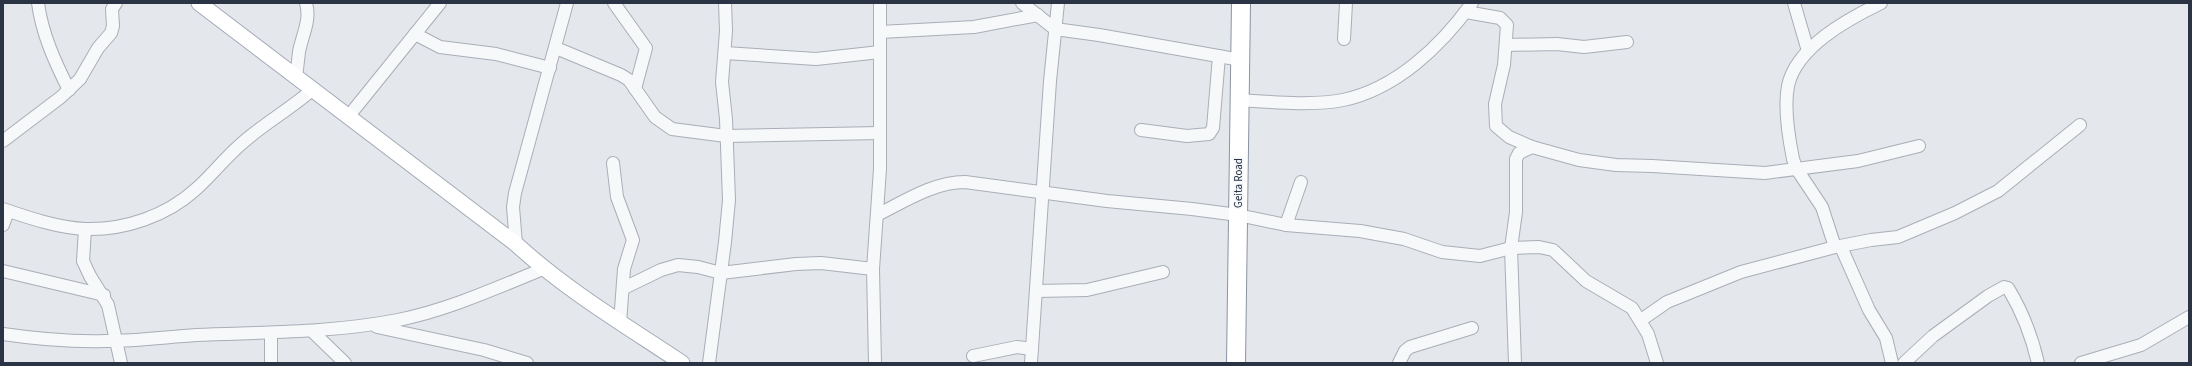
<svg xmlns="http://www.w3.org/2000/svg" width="2192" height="366" viewBox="0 0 2192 366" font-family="'Source Sans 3',sans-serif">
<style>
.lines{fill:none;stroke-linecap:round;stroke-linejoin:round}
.minor-casing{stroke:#a9aeb7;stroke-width:14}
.major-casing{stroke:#a3abb8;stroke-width:17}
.highway-casing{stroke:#8b94a3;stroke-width:20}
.minor{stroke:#f7f8fa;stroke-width:12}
.major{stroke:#fff;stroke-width:15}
.highway{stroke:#fff;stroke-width:18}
.labels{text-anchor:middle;stroke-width:3;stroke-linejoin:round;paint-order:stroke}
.street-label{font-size:11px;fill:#2b3445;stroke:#f4f6f9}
</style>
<rect width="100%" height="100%" fill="#e4e7ec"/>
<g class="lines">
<g class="minor-casing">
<g id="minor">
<path d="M38,3C42,34 55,62 69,90"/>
<path d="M614,3L646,48L635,89"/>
<path d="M1022,3L1055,29L1099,35L1241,60"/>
<path d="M1794,3L1808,51"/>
<path d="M1466,12L1500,18L1507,25L1504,65L1495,104L1496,126L1509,137L1532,147L1579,160L1616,165L1652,166L1765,173L1858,161L1919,146"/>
<path d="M880,32L974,27L1038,15"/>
<path d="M415,34L440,47L496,54L550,68"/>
<path d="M1344,39L1346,3"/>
<path d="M1506,45L1557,44L1584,47L1627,42"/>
<path d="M556,48L621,75L629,80L655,117L672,129L726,136L880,133"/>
<path d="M725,53L816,59L880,52"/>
<path d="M296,78C297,69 298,61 299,52C302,35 311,21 306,3"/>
<path d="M1239,100C1270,102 1314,106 1343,100C1396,89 1441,46 1472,3"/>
<path d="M348,117L440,3"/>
<path d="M1141,130L1187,136L1209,134L1213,128L1219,56"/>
<path d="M3,141L61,97L80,79L98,48L111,33L113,26L112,9L116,3"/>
<path d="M613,163L617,197L633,240L624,269L620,323"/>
<path d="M3,209C29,218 59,228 86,229C125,230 166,216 195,190C211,176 224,159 240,145C263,124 289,110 312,90"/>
<path d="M877,215C905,201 934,182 965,182L1107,201L1192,209L1238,215L1286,225L1360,231L1404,239L1442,252L1480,256L1511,248L1539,247L1553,250L1586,281L1632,308L1648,334L1657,363"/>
<path d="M3,225L8,211"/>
<path d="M1286,225L1301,182"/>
<path d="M85,229L83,261L90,276L108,305L121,363"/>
<path d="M516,244L513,207L515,193L567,3"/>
<path d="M1835,247L1822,207L1796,168L1793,159C1789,139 1784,106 1788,86C1796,47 1848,19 1881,3"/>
<path d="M1841,247L1869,310L1886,338L1892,363"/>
<path d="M3,271L104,295"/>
<path d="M624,288L661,270L678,265L698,267L721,273L796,264L821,263L873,269"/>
<path d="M1036,291L1087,290L1163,272"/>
<path d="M1641,320L1667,302L1741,272L1835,247L1871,240L1898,237L1955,213L1998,191L2080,125"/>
<path d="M377,327L484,350L527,363"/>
<path d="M312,331L345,363"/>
<path d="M271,333V363"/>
<path d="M3,334C37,339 72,342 106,341C136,341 166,337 196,335C264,332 331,333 398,320C448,310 496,288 543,269"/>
<path d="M973,356L1017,347L1032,349"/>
<path d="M709,363L725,242L729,200L726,119L722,82L726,31L725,3"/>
<path d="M875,363L873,269L880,169V3"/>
<path d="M1031,363L1050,81L1058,3"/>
<path d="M1399,363L1405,351L1410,347L1472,328"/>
<path d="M1515,363L1511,248L1516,212V159L1519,153L1532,147"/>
<path d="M1904,363L1933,336L1988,296L2004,287L2008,288C2022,311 2032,337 2038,363"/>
<path d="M2081,363L2141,345L2189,317"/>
</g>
</g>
<g class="major-casing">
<path id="major" d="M199,3L516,244C566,290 625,325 682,363"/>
</g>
<g class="highway-casing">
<path id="highway" d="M1236,363L1241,3"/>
</g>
<use href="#minor" class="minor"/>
<use href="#major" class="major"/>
<use href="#highway" class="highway"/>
</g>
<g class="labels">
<g class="street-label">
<text transform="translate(1238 183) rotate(-90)" y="4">Geita Road</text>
</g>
</g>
<rect width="2192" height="366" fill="none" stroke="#2b3445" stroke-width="8"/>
</svg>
